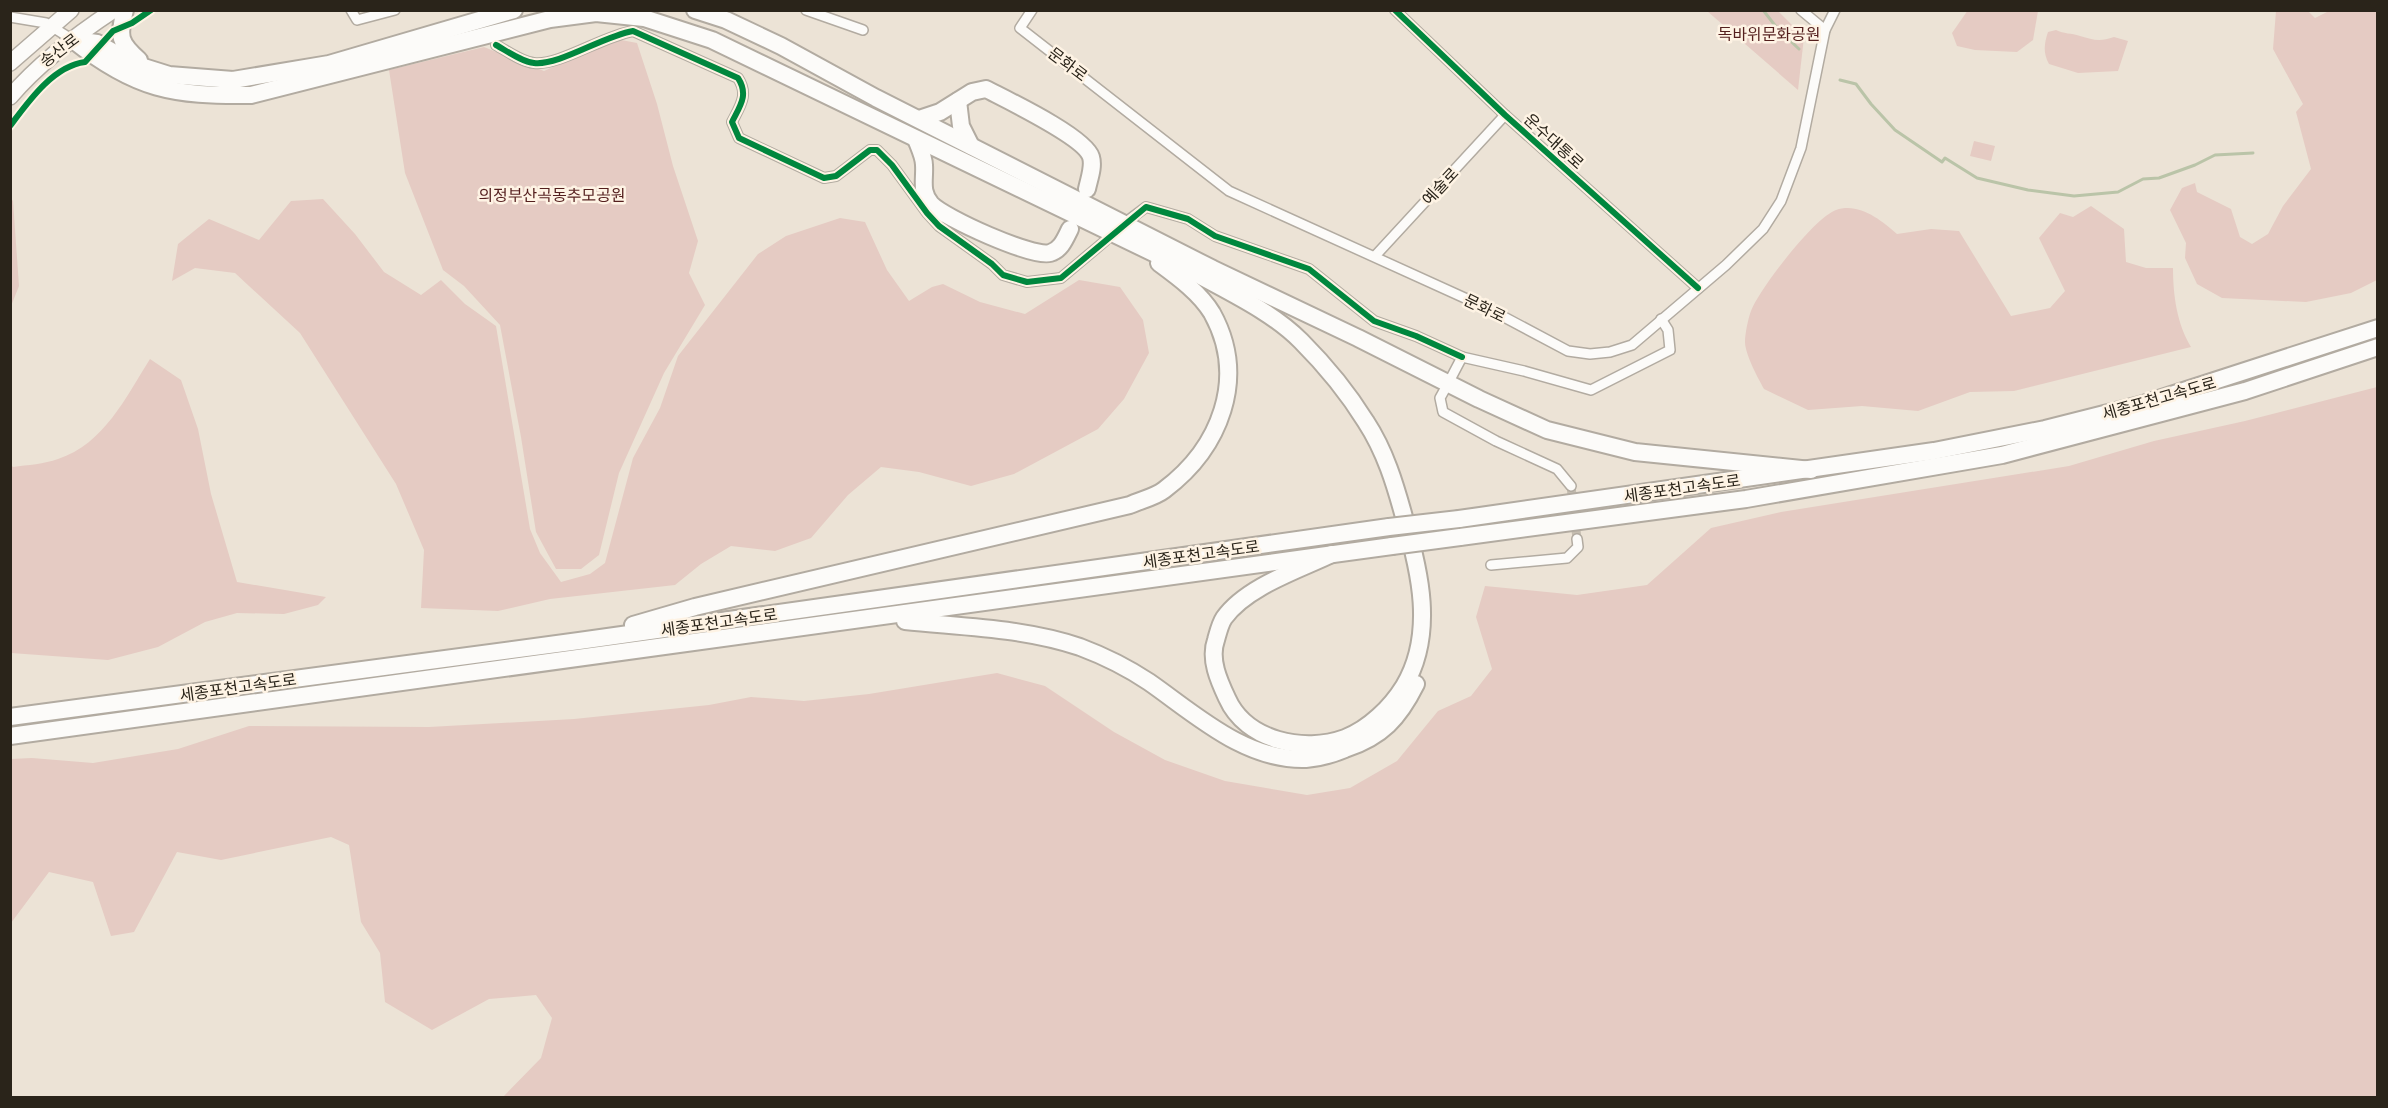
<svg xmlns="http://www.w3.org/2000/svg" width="2388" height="1108" viewBox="0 0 2388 1108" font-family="Helvetica,'Noto Sans KR',sans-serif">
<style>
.green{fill:#e5cbc3}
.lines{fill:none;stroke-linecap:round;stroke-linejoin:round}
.stream{stroke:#bac4a8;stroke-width:3}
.street-tunnel{stroke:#c5bdb0;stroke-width:9;stroke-dasharray:9 4.5;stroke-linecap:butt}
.street-casing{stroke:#b2aba1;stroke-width:12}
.primary-casing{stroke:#b2aba1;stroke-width:18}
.highway-casing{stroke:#b2aba1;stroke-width:20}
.street{stroke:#fcfbf9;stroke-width:9}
.primary{stroke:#fcfbf9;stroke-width:15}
.highway{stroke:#fcfbf9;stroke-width:16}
.highway-bridge-casing{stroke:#b2aba1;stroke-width:20;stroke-linecap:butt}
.highway-bridge{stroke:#fcfbf9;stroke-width:16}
.cycleway-casing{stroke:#fef3e4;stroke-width:10}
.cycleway{stroke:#00873e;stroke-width:6}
.labels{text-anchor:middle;stroke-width:5;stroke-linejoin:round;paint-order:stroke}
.park-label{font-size:16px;fill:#541f1e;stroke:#fef3e4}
.street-label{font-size:16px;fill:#2a241a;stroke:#fef3e4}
</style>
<rect width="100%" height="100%" fill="#ece3d6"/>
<g class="green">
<path d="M1968,10L2038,11L2033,40L2017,52L1975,50L1957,46L1952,33Z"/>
<path d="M1707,11H1778L1804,37L1798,90Z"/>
<path d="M2276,11H2308L2315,18L2329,11H2377V280L2351,293L2306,302L2222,298L2197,284L2185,258L2186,243L2170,210L2182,188L2195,183L2197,192L2231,209L2240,237L2252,244L2268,234L2283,206L2311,169L2296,112L2303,104L2273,49Z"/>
<path d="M2056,30C2064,34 2071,33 2080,36C2093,40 2100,42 2114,37L2128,41L2118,71L2078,73L2049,64C2043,53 2044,44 2048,32Z"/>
<path d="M616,39L637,43L657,104L673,166L698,241L689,273L705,305L664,373L619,473L599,555L581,569H556L536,532L521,437L500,325L464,286L443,270L405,173L389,70L484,47L544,71Z"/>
<path d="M1974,141L1995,146L1991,161L1970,156Z"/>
<path d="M11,198L13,201L19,286L11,306Z"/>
<path d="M323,199L355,234L384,272L421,295L441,280L465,304L496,326L530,529L540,553L561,582L590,574L605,563L633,458L660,408L678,356L758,254L786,236L840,218L865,222L887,270L909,301L932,287L943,284L980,302L1025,314L1079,280L1120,287L1143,320L1149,353L1124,399L1098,429L1014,474L971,486L919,472L881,467L848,495L811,538L775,551L731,546L701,564L675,585L550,599L498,611L421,608L424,550L396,484L300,333L235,273L195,268L172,281L178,244L209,219L259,240L291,201Z"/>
<path d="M2091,206L2124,229L2126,262L2146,268H2173C2173,295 2177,324 2191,347L2014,391L1970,392L1918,411L1862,406L1808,410L1764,389C1758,378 1745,354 1745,342C1745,334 1748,319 1751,311C1760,288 1814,218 1836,210C1859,202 1881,220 1897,234L1931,229L1959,231L2011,316L2050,308L2065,291L2039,238L2060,213L2073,217Z"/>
<path d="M150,359L181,380L198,429L211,494L237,582L326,597L318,605L284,614L237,613L205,622L158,647L108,660L11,653V465L13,467C28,465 44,464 58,459C104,444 126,397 150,359Z"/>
<path d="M2377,387V1097H503L541,1058L552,1018L536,995L489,999L432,1030L385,1002L380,953L361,922L349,845L331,837L221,860L177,852L134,932L111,936L93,882L49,872L11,923V759L32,758L93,763L178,749L249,726L429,727L574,719L709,705L751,697L804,701L869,694L997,673L1045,686L1114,732L1165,760L1225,781L1307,795L1350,788L1397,761L1438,711L1471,696L1492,669L1476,617L1485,586L1577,595L1647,585L1711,528L1781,512L2069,466L2154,441L2245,421Z"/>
</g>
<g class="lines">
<g class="stream">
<path d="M1763,10L1777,28L1799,49"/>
<path d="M1840,80L1856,84L1871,104L1895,130L1942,162L1945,158L1977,178L2028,190L2074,196L2118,192L2143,179L2159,178L2195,165L2215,155L2253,153"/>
</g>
<path class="street-tunnel" d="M1571,486L1577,539"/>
<g class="street-casing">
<g id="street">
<path d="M351,10L357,20L395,10"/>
<path d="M806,10L863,30"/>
<path d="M1032,10L1020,28L1229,191L1489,309L1568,351L1590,354L1610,352L1632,345L1726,265L1763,229L1781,201L1801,148L1825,30L1835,10"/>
<path d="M1395,10L1505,115L1698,288"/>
<path d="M1801,10L1825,30"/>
<path d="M10,17L46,23L73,40"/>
<path d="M496,45C507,51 522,62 534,63C559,66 603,36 633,31L738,78C749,95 740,106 732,122L739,138L824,178L836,176L870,150H877L892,165L927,213L939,226L992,264L1003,275L1027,282L1061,278L1105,241"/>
<path d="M1130,219L1146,207L1188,219L1215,236L1309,269L1374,321L1416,336L1462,357"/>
<path d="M1375,256L1505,115"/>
<path d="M1451,378L1462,357L1524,371L1591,390L1670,350L1668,330L1661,319"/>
<path d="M1445,389L1440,398L1443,412L1496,441L1557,469L1571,486"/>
<path d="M1491,565L1567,558L1578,547L1577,539"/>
</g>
</g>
<g class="primary-casing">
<g id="primary">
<path d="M10,63L71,10"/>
<path d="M10,97C40,62 76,35 114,10"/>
</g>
</g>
<g class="highway-casing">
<g id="highway">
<path d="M125,10C118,36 119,43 139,60"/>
<path d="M695,10L726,20L781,46L876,98L1213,269L1358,338L1479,399L1547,430L1635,452L1811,470"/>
<path d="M73,40C136,90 173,96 251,95L550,19L596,13L644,18L712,40L1195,273C1231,293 1272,312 1301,341C1325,365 1348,393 1366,422C1385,451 1395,484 1404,517C1420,571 1435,634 1404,686C1391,707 1369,729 1345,738C1304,753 1246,741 1227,698C1219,681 1209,659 1216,640C1218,633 1220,624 1224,618C1246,587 1298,570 1332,554"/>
<path d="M75,40L97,43L134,64L169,75L233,80L329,64L514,10"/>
<path d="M958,101L961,126L971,146"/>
<path d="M919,119L940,112L972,92L986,89C1007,100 1085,137 1091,157C1094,167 1089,179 1087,189"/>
<path d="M916,139C919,147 924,157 924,165C925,180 920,191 931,204C944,218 1033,258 1050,253C1061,250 1065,239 1070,229"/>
<path d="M1459,519L1934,451L2045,429L2140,405L2378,328"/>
<path d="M1460,537L1746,499L2002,455L2245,391L2378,347"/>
<path d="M905,621C963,627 1024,628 1080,647C1104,656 1128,668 1149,682C1195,714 1245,761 1306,759C1319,758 1333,754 1345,749C1382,737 1399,718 1416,684"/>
<path d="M633,625L695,607L1130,505C1141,500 1155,497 1164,490C1220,448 1248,378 1212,313C1200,293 1178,277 1159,263"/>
<path d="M10,717L579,641L1389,527"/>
<path d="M10,736L1392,546"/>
</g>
</g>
<use href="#street" class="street"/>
<use href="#primary" class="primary"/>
<use href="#highway" class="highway"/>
<g class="highway-bridge-casing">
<g id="highway-bridge">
<path d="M1389,527L1459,519"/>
<path d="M1392,546L1460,537"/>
</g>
</g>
<use href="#highway-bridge" class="highway-bridge"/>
<g class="cycleway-casing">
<g id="cycleway">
<path d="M1395,10L1505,115L1698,288"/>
<path d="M496,45C507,51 522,62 534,63C559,66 603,36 633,31L738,78C749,95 740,106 732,122L739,138L824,178L836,176L870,150H877L892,165L927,213L939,226L992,264L1003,275L1027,282L1061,278L1146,207L1188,219L1215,236L1309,269L1374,321L1416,336L1462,357"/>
<path d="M10,126C28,102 53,66 85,62L113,31L132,23L151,10"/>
</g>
</g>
<use href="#cycleway" class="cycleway"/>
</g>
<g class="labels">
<g class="park-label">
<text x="1769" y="40">독바위문화공원</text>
<text x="552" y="201">의정부산곡동추모공원</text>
</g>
<g class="street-label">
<text transform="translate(59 50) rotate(-37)" y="6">송산로</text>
<text transform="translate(1068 64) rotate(37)" y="6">문화로</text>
<text transform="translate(1554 141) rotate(42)" y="6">운수대통로</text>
<text transform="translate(1440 186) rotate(-47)" y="6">예술로</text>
<text transform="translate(1485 308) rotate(26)" y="6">문화로</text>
<text transform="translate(2159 398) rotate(-16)" y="6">세종포천고속도로</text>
<text transform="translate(1682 488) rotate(-8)" y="6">세종포천고속도로</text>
<text transform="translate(1201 554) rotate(-8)" y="6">세종포천고속도로</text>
<text transform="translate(719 622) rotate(-8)" y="6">세종포천고속도로</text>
<text transform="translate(238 687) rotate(-8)" y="6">세종포천고속도로</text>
</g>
</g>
<rect width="2388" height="1108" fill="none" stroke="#2a241a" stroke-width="24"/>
</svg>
